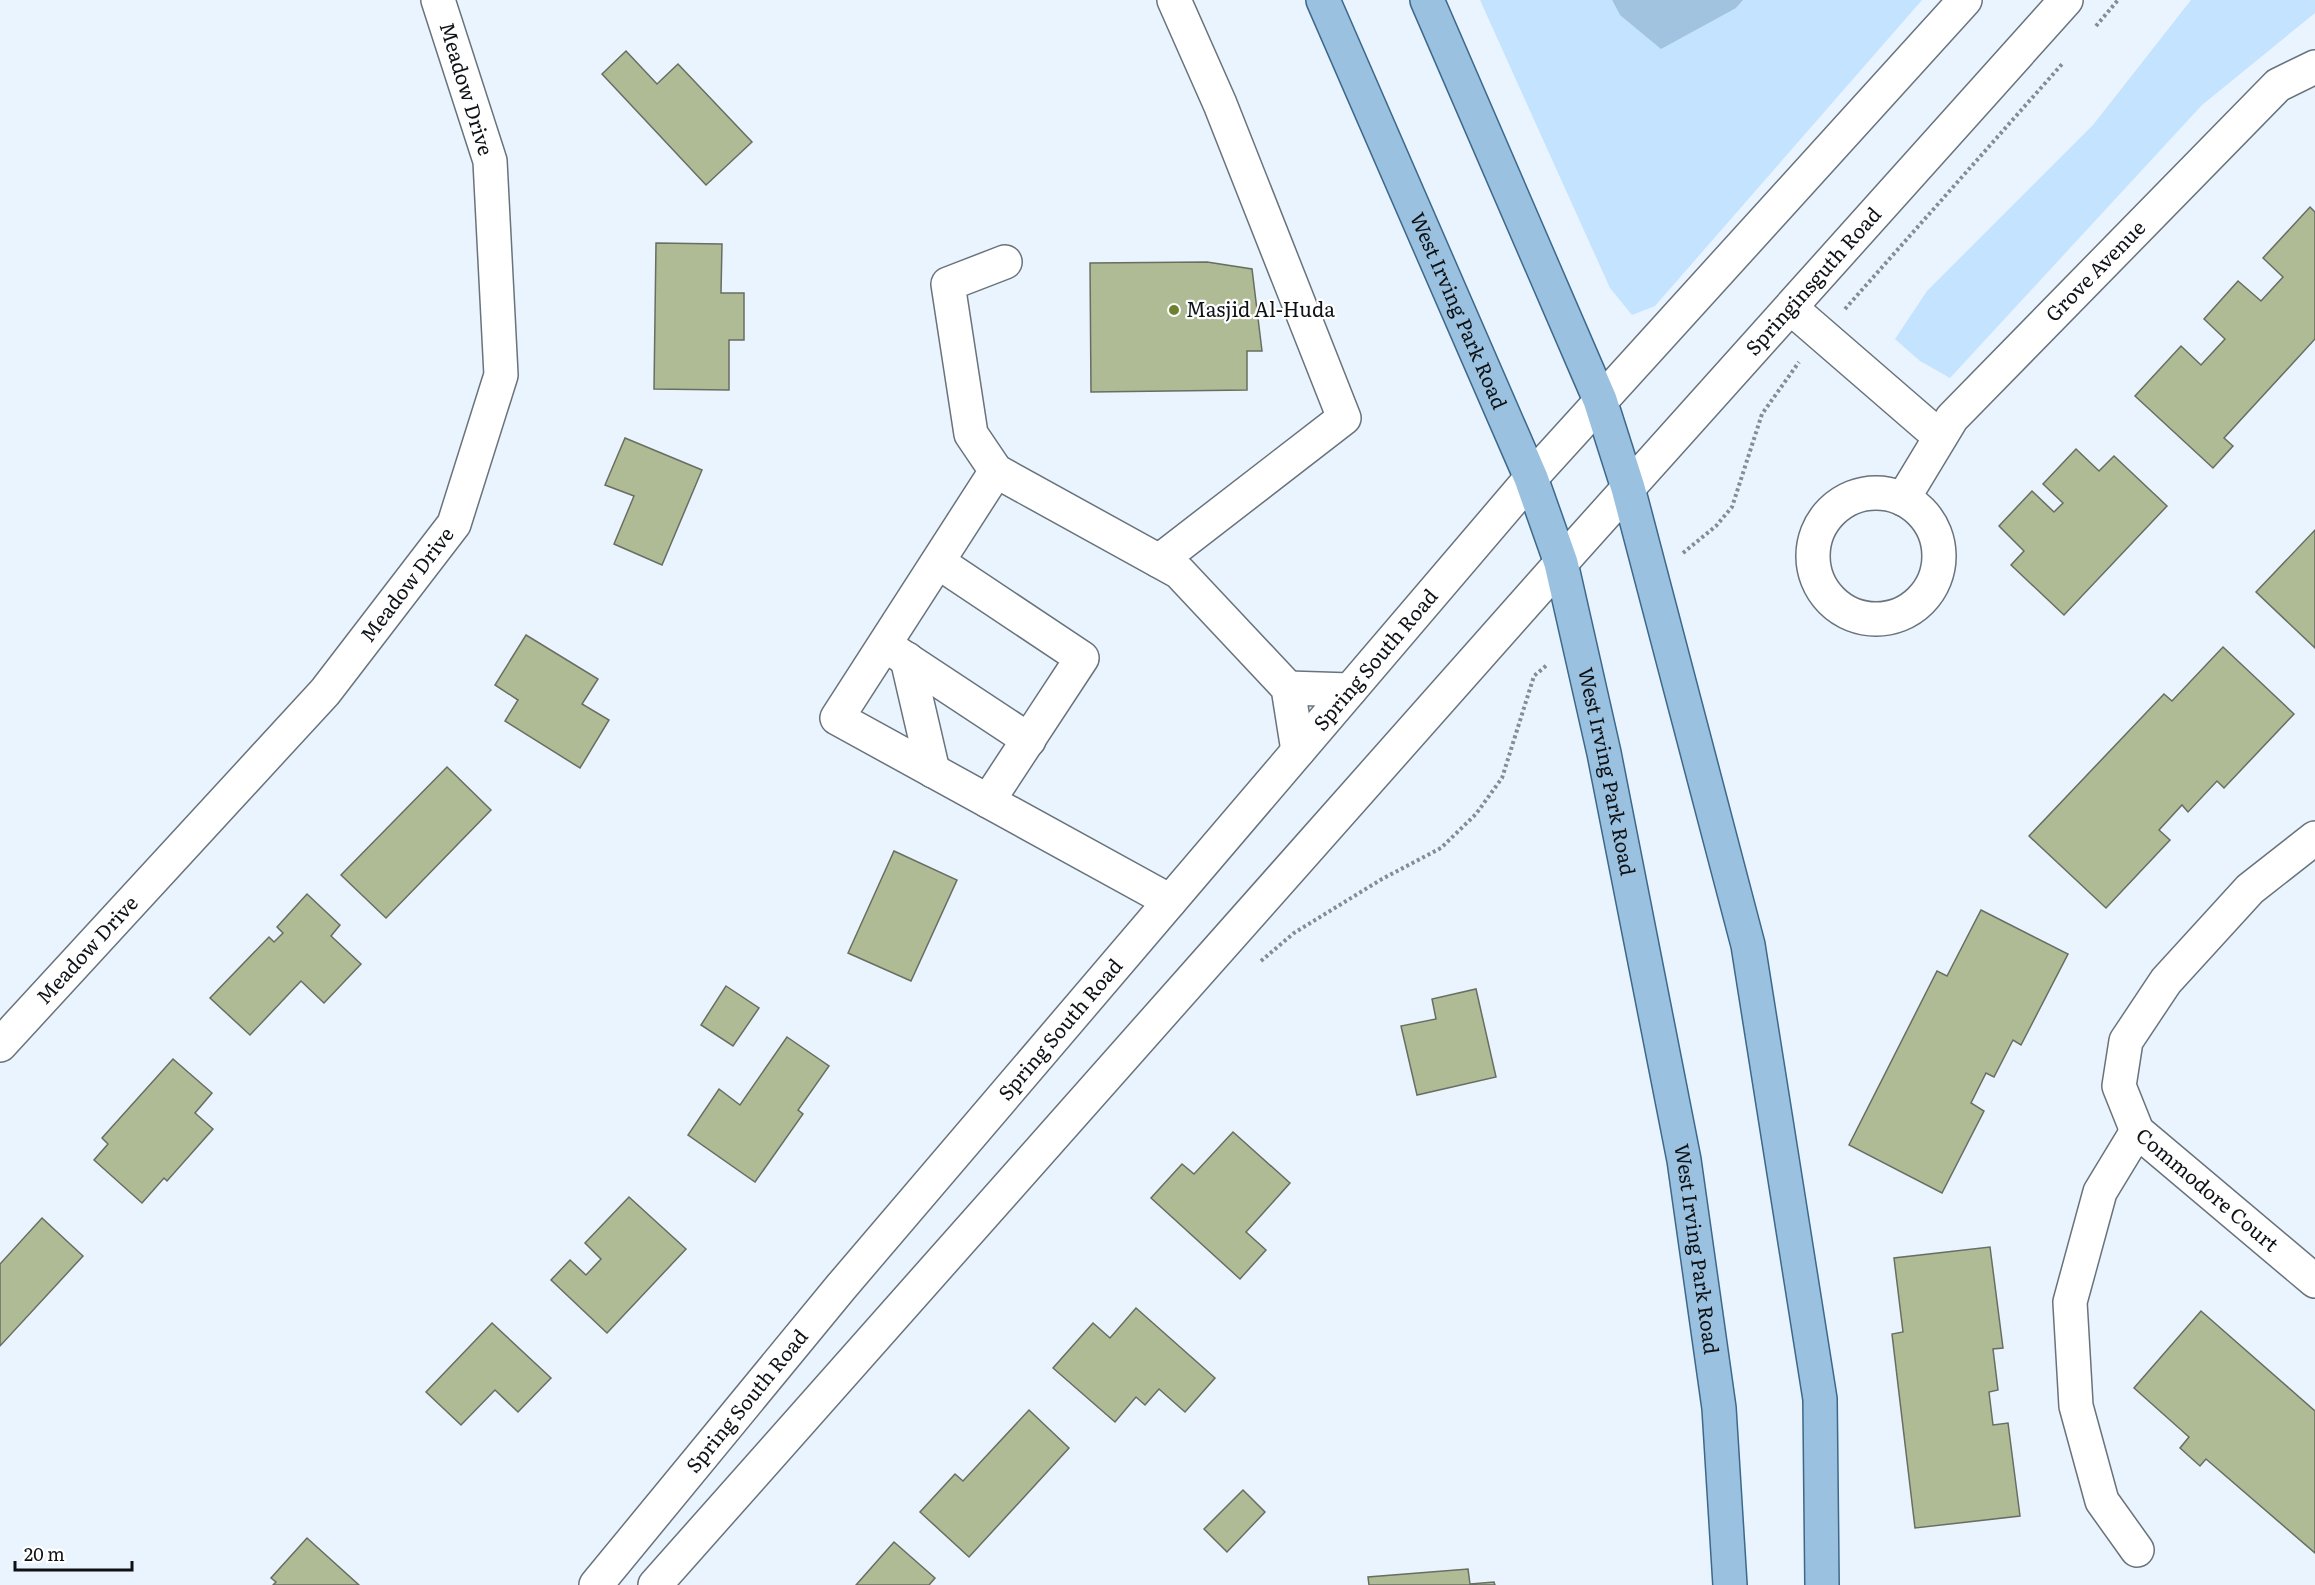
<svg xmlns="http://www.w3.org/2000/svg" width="2315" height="1585" viewBox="0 0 2315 1585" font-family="Literata,serif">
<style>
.green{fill:#c4e3fe}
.water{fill:#a1c3df}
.building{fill:#afbb95;stroke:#696d62;stroke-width:1.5}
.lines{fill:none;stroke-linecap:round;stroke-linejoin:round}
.minor-casing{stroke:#69737b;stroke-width:36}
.major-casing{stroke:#3d688b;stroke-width:36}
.path{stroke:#858c93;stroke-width:4;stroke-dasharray:3 3;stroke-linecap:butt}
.minor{stroke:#fff;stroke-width:33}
.major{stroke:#9ac1df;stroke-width:33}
.poi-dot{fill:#6e8131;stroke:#fff;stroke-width:2}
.labels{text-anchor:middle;stroke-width:4.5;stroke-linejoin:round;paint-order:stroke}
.street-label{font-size:20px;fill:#0f1215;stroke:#fff}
.poi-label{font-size:20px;fill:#0f1215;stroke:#fff;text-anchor:start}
</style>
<rect width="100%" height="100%" fill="#e9f4fe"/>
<g class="green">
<path d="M1480,0H1612L1620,15L1736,8L1743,0H1922L1655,306L1632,315L1610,288Z"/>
<path d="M2191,0H2315V13L2202,105L1950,378L1920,361L1895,339L1927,291L2093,125Z"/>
</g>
<path class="water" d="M1612,0H1743L1736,8L1661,49L1620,15Z"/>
<g class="building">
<path d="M626,51L657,84L678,64L752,142L706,185L602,74Z"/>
<path d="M2310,207L2315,212V339L2224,438L2233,446L2213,468L2135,396L2181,346L2201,365L2225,339L2204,319L2238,281L2261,301L2283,277L2263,258Z"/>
<path d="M656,243L722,244L721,293H744V340H729V390L654,389Z"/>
<path d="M1207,262L1252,269L1262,351H1247V390L1091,392L1090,263Z"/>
<path d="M625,438L702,470L662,565L614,544L634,496L605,485Z"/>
<path d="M2076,449L2099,471L2114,456L2167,506L2064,615L2011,565L2024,551L1999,526L2032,491L2054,512L2063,503L2043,484Z"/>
<path d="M2315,530V648L2256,592Z"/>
<path d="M526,635L598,679L582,704L609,720L580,768L505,721L518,700L495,685Z"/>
<path d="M2223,647L2294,714L2224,788L2217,781L2188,812L2182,805L2159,830L2170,840L2106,908L2029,836L2164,694L2172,701Z"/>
<path d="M447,767L491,810L386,918L341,875Z"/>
<path d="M894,851L957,880L911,981L848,953Z"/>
<path d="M307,894L340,925L331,936L361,964L324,1003L301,981L250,1035L210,998L269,937L274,942L283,933L277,927Z"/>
<path d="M1981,910L2068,954L2021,1045L2013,1040L1994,1077L1986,1073L1971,1103L1984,1111L1942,1193L1849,1145L1937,971L1947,976Z"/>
<path d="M726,986L759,1008L733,1046L701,1025Z"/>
<path d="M1476,989L1496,1077L1417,1095L1401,1026L1436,1019L1432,999Z"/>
<path d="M787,1037L829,1066L798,1110L803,1114L755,1182L688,1135L719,1089L740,1105Z"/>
<path d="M173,1059L212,1093L195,1113L213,1129L167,1181L164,1178L142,1203L94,1160L108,1144L102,1138Z"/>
<path d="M1233,1132L1290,1183L1246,1232L1266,1250L1240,1279L1151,1198L1182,1164L1194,1174Z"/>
<path d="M629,1197L686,1249L607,1333L551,1280L570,1260L586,1275L601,1259L585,1243Z"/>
<path d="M42,1218L83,1256L0,1346V1264Z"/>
<path d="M1990,1247L2003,1348L1993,1349L1998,1390L1989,1392L1993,1425L2008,1423L2020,1516L1915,1528L1892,1334L1903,1332L1894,1258Z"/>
<path d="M1136,1308L1215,1378L1185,1412L1159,1389L1145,1405L1136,1397L1115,1422L1053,1368L1093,1323L1110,1338Z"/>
<path d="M2201,1311L2315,1411V1553L2206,1459L2200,1466L2180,1448L2189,1437L2134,1388Z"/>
<path d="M492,1323L551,1378L518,1412L495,1390L461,1425L426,1392Z"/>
<path d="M1029,1410L1069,1448L969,1557L920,1512L955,1474L963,1481Z"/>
<path d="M1243,1490L1265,1512L1227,1552L1204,1529Z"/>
<path d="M307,1538L359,1585H273L276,1582L271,1578Z"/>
<path d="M894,1542L935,1578L929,1585H856Z"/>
<path d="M1468,1569L1470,1584L1494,1582L1495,1585H1369L1368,1577Z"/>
</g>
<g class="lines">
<g class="minor-casing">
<g id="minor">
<path d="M1005,262L948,284L971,434L996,471L837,718L1170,901"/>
<path d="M1791,308L1940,437"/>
<path d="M996,471L1179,572L1288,688L1298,751"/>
<circle cx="1876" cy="556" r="63"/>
<path id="s1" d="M1903,499L1952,418L2278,85L2315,67"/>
<path d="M1159,561L1344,418L1220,104L1174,0"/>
<path d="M938,562L1082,658L988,801"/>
<path d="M885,645L1029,740"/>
<path d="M907,659L933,771"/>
<path d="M1288,688L1350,690"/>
<path id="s2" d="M2315,838L2250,889L2166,981L2126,1041L2119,1086L2137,1131L2315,1281"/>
<path id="s3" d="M0,1045L325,692L454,524L501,375L490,161L438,0"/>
<path d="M2137,1550L2102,1501L2076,1406L2070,1302L2100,1192L2137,1131"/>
<path id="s4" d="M596,1585L841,1287L1531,478L1965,0"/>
<path id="s5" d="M655,1585L1561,563L2066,0"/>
</g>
</g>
<g class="major-casing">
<g id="major">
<path id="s6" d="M1323,0L1531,478L1561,563L1604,753L1684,1160L1719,1408L1730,1585"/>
<path d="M1427,0L1600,400L1628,488L1748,945L1820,1399L1822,1585"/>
</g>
</g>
<g class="path">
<path d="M2096,26L2118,0"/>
<path d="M1845,309L2063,63"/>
<path d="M1683,553L1716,526L1732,507L1762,414L1799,362"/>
<path d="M1261,961L1294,933L1382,879L1441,848L1476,814L1502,778L1534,676L1547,665"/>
</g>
<use href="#minor" class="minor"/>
<use href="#major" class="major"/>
</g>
<circle class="poi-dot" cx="1174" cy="310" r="6"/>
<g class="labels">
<g class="street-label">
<text transform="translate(466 89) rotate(73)" y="7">Meadow Drive</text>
<text dy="7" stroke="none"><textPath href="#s1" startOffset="300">Grove Avenue</textPath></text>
<text dy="7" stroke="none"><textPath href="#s5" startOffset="1744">Springinsguth Road</textPath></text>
<text dy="7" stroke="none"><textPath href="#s6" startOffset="339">West Irving Park Road</textPath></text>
<text dy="7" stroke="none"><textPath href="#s3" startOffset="615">Meadow Drive</textPath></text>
<text dy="7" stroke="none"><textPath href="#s4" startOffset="1210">Spring South Road</textPath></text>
<text dy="7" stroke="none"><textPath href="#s6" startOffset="825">West Irving Park Road</textPath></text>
<text dy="7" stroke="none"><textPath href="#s3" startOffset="129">Meadow Drive</textPath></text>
<text dy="7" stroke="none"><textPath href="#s4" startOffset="724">Spring South Road</textPath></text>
<text dy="7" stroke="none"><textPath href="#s2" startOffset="465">Commodore Court</textPath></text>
<text dy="7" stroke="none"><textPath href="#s6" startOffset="1311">West Irving Park Road</textPath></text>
<text dy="7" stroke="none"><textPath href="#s4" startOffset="238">Spring South Road</textPath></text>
</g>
<g class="poi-label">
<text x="1186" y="317">Masjid Al-Huda</text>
</g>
</g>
<path d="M15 1561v9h117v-9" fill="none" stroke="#0f1215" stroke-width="3"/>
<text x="24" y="1561" font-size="18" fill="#0f1215" stroke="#ffffff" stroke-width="4.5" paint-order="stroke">20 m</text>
</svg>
